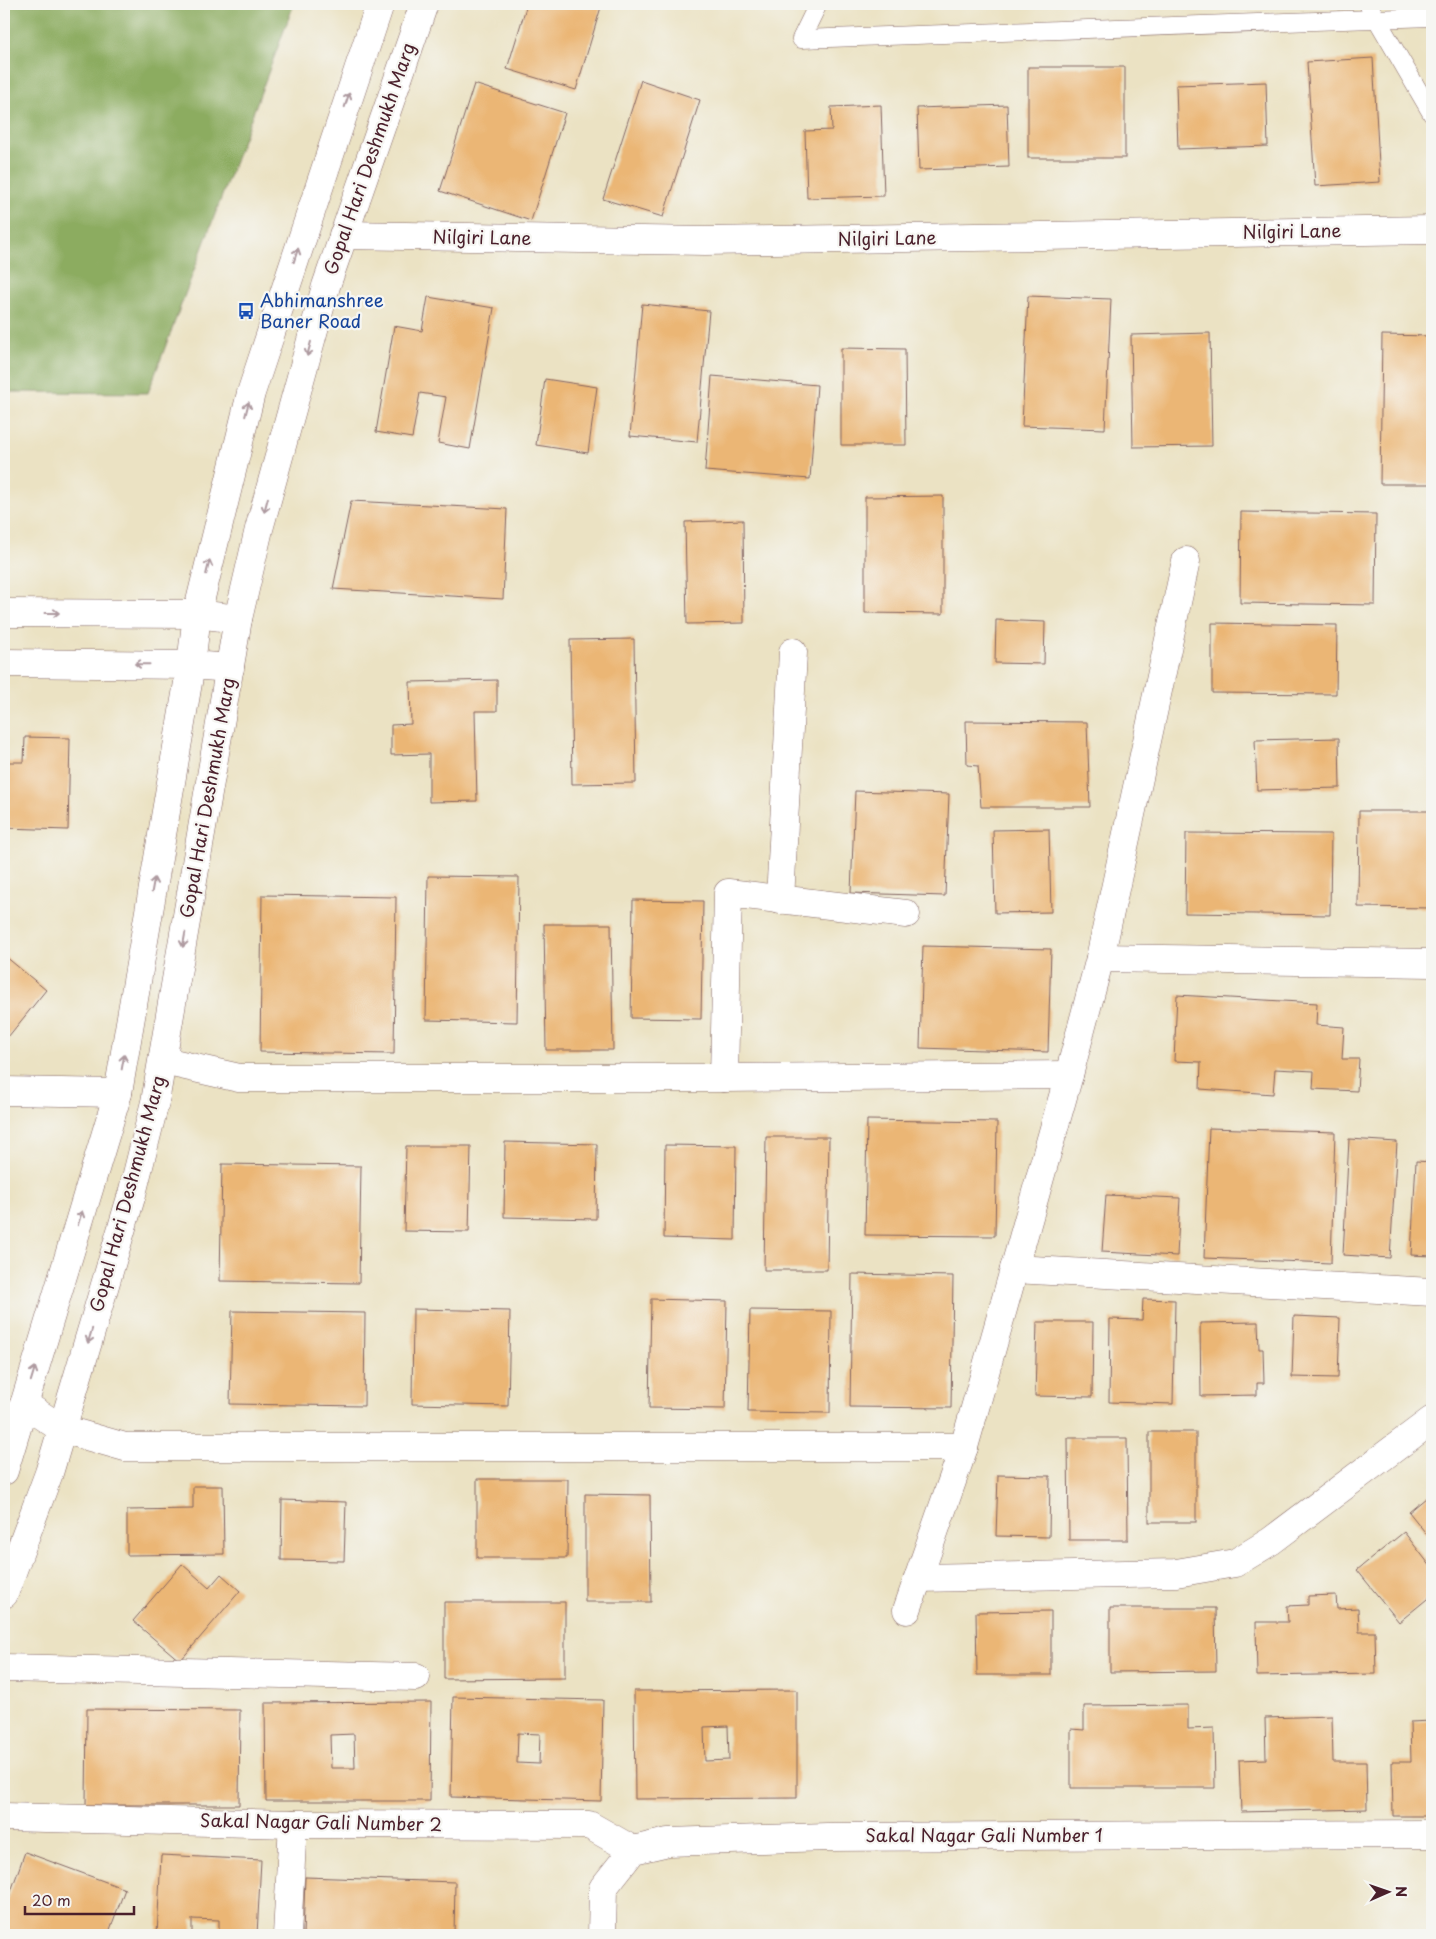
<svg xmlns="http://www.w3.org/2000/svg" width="1436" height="1939" viewBox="0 0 1436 1939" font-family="'Playpen Sans',sans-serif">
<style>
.forest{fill:#8cac60;stroke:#6b6646}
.building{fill:#ebb675;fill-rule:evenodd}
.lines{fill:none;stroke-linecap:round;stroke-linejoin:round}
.lane-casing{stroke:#826360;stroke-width:19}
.street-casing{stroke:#826360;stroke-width:29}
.secondary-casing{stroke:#826360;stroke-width:29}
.primary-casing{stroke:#826360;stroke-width:29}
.lane{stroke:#fff;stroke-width:18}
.street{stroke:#fff;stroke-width:28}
.secondary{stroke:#fff;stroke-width:28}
.primary{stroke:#fff;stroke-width:28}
.oneway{stroke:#ae9aa0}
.labels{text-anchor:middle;stroke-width:4.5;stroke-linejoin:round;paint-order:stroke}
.street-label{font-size:18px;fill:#4a1f2b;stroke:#f6f6f2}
.transit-label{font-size:18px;fill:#164399;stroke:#f6f6f2;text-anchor:start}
</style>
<rect width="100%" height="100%" fill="#f6f6f2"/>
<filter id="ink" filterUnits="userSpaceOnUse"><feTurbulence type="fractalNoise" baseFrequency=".02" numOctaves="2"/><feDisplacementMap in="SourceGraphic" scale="10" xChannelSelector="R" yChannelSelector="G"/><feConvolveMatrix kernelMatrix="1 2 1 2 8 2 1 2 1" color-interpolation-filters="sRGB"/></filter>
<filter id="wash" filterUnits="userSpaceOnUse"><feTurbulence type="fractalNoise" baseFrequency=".0096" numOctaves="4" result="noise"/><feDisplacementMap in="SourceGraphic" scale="20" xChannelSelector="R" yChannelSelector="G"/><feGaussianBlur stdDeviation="1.12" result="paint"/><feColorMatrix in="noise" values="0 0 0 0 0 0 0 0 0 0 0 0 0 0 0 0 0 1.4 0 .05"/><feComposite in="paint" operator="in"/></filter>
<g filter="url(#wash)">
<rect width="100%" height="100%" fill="#ebe2c3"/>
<path class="forest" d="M4,4H294L148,393L4,392Z"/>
<g id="blocks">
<g class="building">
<path d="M527,4H592L601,7L576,90L507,69Z"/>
<path d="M902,4H1007L1008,6L902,8Z"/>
<path d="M1373,58L1380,182L1315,186L1307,62Z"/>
<rect x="1028" y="67" width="97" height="91"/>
<path d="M641,80L700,100L663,217L603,199Z"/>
<path d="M1266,82L1268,146L1178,149L1176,85Z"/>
<path d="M474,84L565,113L531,221L440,191Z"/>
<path d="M881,105L884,196L807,198L805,131L832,130L831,107Z"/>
<path d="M1007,105L1009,167L919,170L917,108Z"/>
<path d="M1028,296L1111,299L1105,429L1022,426Z"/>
<path d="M428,297L494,308L470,449L438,443L446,397L420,393L412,438L376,432L394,326L422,331Z"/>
<path d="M642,304L709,311L697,442L630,436Z"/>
<path d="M1210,333L1212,446L1133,447L1131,335Z"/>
<path d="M1382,335L1432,336V484H1380Z"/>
<path d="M841,348L905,349L906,445H841Z"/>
<path d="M712,376L817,385L810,479L705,471Z"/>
<path d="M545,379L597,387L588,453L536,445Z"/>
<path d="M943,496V614L865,613V497Z"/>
<path d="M351,501L507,509L503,599L333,589Z"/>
<path d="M1241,512L1376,514L1375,605L1240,603Z"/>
<path d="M743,520L744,623L687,624L685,522Z"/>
<path d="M996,620L1045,622L1044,664L995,663Z"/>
<path d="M1212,623L1337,625L1336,694L1212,693Z"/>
<path d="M634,639L636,783L572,784L570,640Z"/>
<path d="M497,680V711H475L477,801L429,802V754L391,755V725L411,724L410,682Z"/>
<path d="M966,721L1087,722L1090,807H981L978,766L967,765Z"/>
<path d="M25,737L70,738L68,830L4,828V762H24Z"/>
<path d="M1339,738L1340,788L1257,790L1255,740Z"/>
<path d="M855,791L949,794L945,896L851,893Z"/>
<path d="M1359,811H1432V908L1358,907Z"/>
<path d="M1049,829L1051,912L995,913L993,830Z"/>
<path d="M1186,833L1331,834L1330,915L1185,913Z"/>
<path d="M428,876L519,877L517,1022L426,1020Z"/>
<path d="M262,895L396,897L394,1054L260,1052Z"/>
<path d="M633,900L703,901L701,1019L631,1018Z"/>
<path d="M544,924H611L613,1050H546Z"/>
<path d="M923,946L1051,949L1048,1052L920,1048Z"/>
<path d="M5,956L46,990L4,1042V958Z"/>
<path d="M1177,995L1317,1003L1316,1025L1344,1027L1342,1059H1359L1357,1091L1313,1089L1314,1071L1275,1069L1273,1094L1200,1089L1201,1062L1174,1061Z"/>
<path d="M867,1120L997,1122L995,1236L865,1235Z"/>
<path d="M1209,1128L1335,1132L1331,1263L1204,1258Z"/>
<path d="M766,1137H829L827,1270H764Z"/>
<path d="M1349,1139L1397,1142L1390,1258L1343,1255Z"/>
<path d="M505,1142L597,1144L596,1219L504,1217Z"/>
<path d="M665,1145L736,1146L735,1240L664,1238Z"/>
<path d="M406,1146H471L469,1232L404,1231Z"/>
<path d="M1416,1161L1432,1162V1256L1411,1255Z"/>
<path d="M222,1164L361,1166L359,1283L220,1281Z"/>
<path d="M1106,1195L1180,1198L1177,1256L1102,1252Z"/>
<path d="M852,1274L953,1276L951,1408L850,1407Z"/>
<path d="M651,1299L727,1301L725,1409L649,1408Z"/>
<path d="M1143,1299L1175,1300L1173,1404L1109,1402L1110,1319L1142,1320Z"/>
<path d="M413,1309L510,1311L508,1406L412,1404Z"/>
<path d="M750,1310L831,1311L830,1413L748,1412Z"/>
<path d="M232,1311L365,1313L364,1406L230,1404Z"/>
<path d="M1294,1316L1340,1318L1338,1378L1292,1377Z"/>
<path d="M1037,1322H1093L1092,1397L1035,1396Z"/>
<path d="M1258,1322L1259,1349H1263L1264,1383H1257V1395L1201,1396L1200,1323Z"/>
<rect x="1149" y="1432" width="47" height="90"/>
<path d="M1068,1438H1127L1128,1540H1069Z"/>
<path d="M998,1475L1050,1476L1049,1537L996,1536Z"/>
<path d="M477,1479H568L567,1558H477Z"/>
<path d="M193,1486H223L224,1554L127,1555V1510L193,1509Z"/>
<path d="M1432,1493V1541L1409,1512Z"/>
<path d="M585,1494L650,1495L651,1602H585Z"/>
<path d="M282,1500L346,1502L344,1561L281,1560Z"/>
<path d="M1404,1532L1432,1568V1595L1399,1622L1357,1570Z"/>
<path d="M182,1564L209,1588L221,1574L240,1591L180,1661L133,1621Z"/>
<path d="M1336,1595L1337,1609L1358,1608L1359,1632H1375L1376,1674L1257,1676L1256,1622H1288L1287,1606L1308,1605V1596Z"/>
<path d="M444,1602H565V1678L444,1679Z"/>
<path d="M1110,1608H1215L1216,1671L1110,1672Z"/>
<path d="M1051,1611V1675H977L976,1612Z"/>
<path d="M797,1690V1798L635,1799L634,1691ZM728,1726L729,1760L705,1761L704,1727Z"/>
<path d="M453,1697L603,1700L601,1801L451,1797ZM518,1733L540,1734L539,1764L517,1763Z"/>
<path d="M431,1702L430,1801H266L265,1703ZM354,1734L355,1768H331L330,1735Z"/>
<path d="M1188,1705V1729L1214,1728L1215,1788H1071V1729L1084,1730V1706Z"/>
<path d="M87,1709L240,1710L239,1805H86Z"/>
<path d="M1332,1716L1333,1762H1366L1367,1809L1241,1812L1239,1760L1266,1759L1265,1718Z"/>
<path d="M1432,1721V1816H1393L1392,1762H1411L1410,1722Z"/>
<path d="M25,1852L125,1889L108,1935H52L46,1932L44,1935H4V1911Z"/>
<path d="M161,1855L261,1860L257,1935H219V1920L192,1919V1935H157Z"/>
<path d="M305,1877L455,1882L454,1935H303Z"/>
</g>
</g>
</g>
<g filter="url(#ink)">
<use href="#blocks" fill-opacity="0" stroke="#826360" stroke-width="1"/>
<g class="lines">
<g class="lane-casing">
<g id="lane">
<path d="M818,4L801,39L1432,17"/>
<path d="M1368,4L1432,114"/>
</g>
</g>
<g class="street-casing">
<g id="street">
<path d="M343,235L705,241L1432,230"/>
<path d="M780,900L793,652"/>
<path d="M1100,958L1432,963"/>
<path d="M164,1061L239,1078H724L1069,1075"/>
<path d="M724,1078L728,893L906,914"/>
<path d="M4,1091L118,1093"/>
<path d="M1014,1269L1432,1292"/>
<path d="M24,1404L62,1429L125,1447H964"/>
<path d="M918,1578L1176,1573L1235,1563L1271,1541L1432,1420"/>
<path d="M907,1610L964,1447L1069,1075L1100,958L1186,561"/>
<path d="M4,1668L416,1677"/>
<path d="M4,1817L293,1824L589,1825L633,1850"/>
<path d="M287,1935L293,1824"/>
<path d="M602,1935L603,1888L633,1850L668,1842L827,1837L1432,1834"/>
</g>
</g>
<g class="secondary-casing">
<g id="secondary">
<path d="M4,613L197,614L238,619"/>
<path d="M4,663L191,665L230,668"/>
</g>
</g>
<g class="primary-casing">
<g id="primary">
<path d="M4,1471L118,1093L191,665L197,614L251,393L380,4"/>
<path d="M4,1594L49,1473L132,1194L155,1102L238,619L259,529L326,286L424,4"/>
</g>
</g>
<use href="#lane" class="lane"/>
<use href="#street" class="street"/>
<use href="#secondary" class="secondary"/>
<use href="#primary" class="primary"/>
</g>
<defs><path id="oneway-shaft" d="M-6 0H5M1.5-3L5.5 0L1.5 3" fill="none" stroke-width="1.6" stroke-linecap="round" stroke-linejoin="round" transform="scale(1.25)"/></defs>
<g class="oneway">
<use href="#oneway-shaft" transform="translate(347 100) rotate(-72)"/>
<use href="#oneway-shaft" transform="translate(296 255) rotate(-72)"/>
<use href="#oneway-shaft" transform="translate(309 349) rotate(105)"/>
<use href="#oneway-shaft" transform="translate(247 409) rotate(-76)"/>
<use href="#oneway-shaft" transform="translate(266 505) rotate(105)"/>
<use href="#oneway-shaft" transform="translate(208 567) rotate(-76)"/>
<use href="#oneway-shaft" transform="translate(52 613)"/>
<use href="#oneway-shaft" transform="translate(142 664) rotate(-179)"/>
<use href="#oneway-shaft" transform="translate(153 885) rotate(-80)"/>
<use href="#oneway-shaft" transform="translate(184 940) rotate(100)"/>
<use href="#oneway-shaft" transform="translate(123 1062) rotate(-80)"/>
<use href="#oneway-shaft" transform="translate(80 1218) rotate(-73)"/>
<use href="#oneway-shaft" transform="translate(90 1336) rotate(107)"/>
<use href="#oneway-shaft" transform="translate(33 1374) rotate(-73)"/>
</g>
</g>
<defs>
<g id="bus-bare" transform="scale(1.35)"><path d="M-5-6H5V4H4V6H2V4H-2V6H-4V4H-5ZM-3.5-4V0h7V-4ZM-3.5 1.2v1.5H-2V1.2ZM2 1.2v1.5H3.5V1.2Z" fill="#1a4fb4" stroke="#f6f6f2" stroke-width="2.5" paint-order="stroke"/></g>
</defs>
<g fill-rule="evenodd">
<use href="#bus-bare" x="246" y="311"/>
</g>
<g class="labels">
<g class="street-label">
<text transform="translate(370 159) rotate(-71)" y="6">Gopal Hari Deshmukh Marg</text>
<text transform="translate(1292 232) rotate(-1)" y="6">Nilgiri Lane</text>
<text transform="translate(482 238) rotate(1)" y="6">Nilgiri Lane</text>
<text transform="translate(887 239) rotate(-1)" y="6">Nilgiri Lane</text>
<text transform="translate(208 798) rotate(-80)" y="6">Gopal Hari Deshmukh Marg</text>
<text transform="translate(128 1194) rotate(-75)" y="6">Gopal Hari Deshmukh Marg</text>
<text transform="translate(321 1823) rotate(1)" y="6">Sakal Nagar Gali Number 2</text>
<text x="984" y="1842">Sakal Nagar Gali Number 1</text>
</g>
<g class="transit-label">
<text x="260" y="307">Abhimanshree<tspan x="260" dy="21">Baner Road</tspan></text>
</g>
</g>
<rect width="1436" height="1939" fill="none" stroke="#f6f6f2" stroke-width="20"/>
<g transform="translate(1388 1892) rotate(88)" stroke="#f6f6f2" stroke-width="4" paint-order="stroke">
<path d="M0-4L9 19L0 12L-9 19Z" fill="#4a1f2b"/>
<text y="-8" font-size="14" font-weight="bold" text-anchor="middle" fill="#4a1f2b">N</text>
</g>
<path d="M25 1906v8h109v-8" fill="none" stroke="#4a1f2b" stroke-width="2.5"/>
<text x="32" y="1906" font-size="15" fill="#4a1f2b" stroke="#f6f6f2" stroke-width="4" paint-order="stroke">20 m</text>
</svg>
